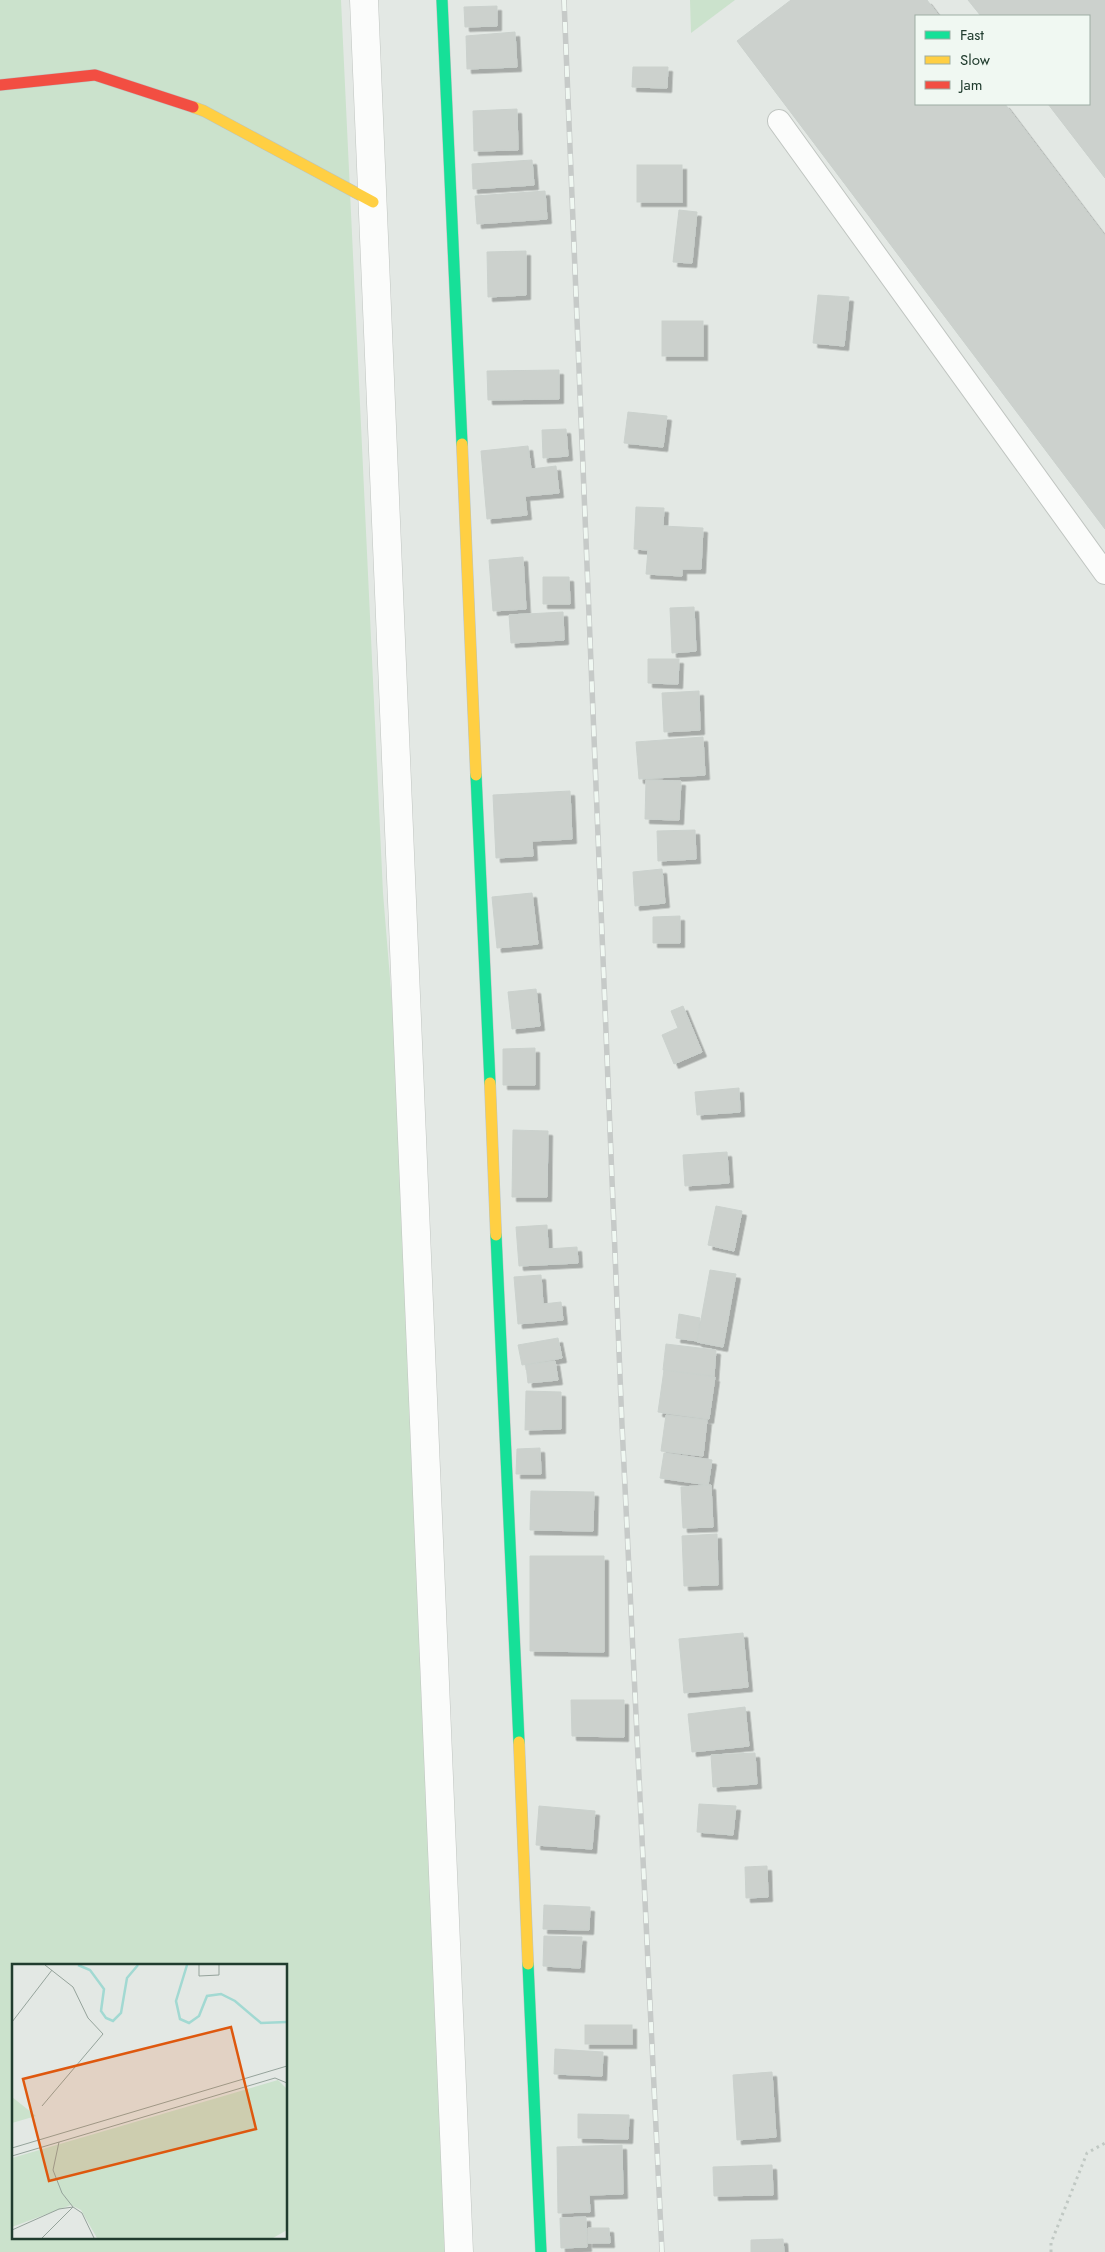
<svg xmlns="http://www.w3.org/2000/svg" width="1105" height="2252" viewBox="0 0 1105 2252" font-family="Jost,sans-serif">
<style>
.green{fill:#cbe2cc;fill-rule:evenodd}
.building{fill:#ccd1cd;stroke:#cbd1cd;filter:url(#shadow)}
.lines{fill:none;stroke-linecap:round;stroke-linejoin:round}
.lane-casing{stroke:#c0c5c1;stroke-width:24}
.street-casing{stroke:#c0c5c1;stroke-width:29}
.fast-casing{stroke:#bcc4c0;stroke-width:12}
.slow-casing{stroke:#bcc4c0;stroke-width:12}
.jam-casing{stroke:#bcc4c0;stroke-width:12}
.path{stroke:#c0c8c3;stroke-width:3;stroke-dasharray:2.5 4;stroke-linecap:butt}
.lane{stroke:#fbfcfb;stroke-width:22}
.street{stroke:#fbfcfb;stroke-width:28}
.fast{stroke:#16e098;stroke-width:11}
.slow{stroke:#ffcf43;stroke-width:11}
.jam{stroke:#f24e42;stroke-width:11}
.rail-casing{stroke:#c6cac8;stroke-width:5.5}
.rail{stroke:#f0f8f2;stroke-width:4;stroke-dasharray:11;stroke-linecap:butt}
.inset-river{fill:none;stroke:#a2d9d2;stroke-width:2.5}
.inset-road{fill:none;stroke:#95a39b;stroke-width:1}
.view{fill:#de580e;fill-opacity:0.15;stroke:#de580e;stroke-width:2.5}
.inset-edge{fill:none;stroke:#203c2e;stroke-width:2.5}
</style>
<defs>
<filter id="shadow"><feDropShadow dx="4.5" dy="4.5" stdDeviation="0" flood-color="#0004"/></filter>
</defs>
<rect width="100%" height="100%" fill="#e3e8e4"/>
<g class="green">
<path d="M0,0H341L383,893L414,1272L445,2252H0ZM14,1966H286V2238H14Z"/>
<path d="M690,0H735L691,33Z"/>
</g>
<g class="building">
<path d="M791,0H927L939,16H916V104H1005L1105,236V529L737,41Z"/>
<path d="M968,0H1105V178L1048,104H1089V16H981Z"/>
<path d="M497,6V26L465,27L464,7Z"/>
<path d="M515,32L517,67L467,69L466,36Z"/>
<path d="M633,67H668L667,88L632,87Z"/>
<path d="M517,109L518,150L474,151L473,111Z"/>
<path d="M532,160L534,185L473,189L472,164Z"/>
<rect x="637" y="165" width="45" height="37"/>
<path d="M545,191L547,219L477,224L475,196Z"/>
<path d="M679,210L697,212L692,263L673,262Z"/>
<path d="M526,251V295L488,297L487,252Z"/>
<path d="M818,295L849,297L844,346L813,343Z"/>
<rect x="662" y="321" width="41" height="35"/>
<path d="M559,370V399L488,400L487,371Z"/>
<path d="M628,412L667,416L663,447L624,443Z"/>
<path d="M566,429L568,456L543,458L542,430Z"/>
<path d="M528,446L531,469L556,466L559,493L525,496L527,515L487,519L481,451Z"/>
<path d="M636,507L664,508L663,526L703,528L701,569H682V576L646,574L648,550L634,549Z"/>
<path d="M523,557L526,609L493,611L489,560Z"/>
<path d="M543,577H569L570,604H543Z"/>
<path d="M694,607L696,651L672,653L670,608Z"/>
<path d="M563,612L564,640L511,643L509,615Z"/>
<path d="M648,659H679L678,684L648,683Z"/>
<path d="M699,691L700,730L664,732L662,693Z"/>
<path d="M703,737L705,775L639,779L636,742Z"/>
<path d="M646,780L681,781L679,820L645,819Z"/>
<path d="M570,791L572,839L532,841L533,856L496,858L493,795Z"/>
<path d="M695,830L696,859L658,861L657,831Z"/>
<path d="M662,869L665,903L635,906L633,872Z"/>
<path d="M532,893L538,944L497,948L492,897Z"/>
<path d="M680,916V943H653V917Z"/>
<path d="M536,989L540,1026L512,1029L508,992Z"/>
<path d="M683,1006L702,1052L674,1064L662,1035L678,1028L671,1011Z"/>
<path d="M535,1048V1085H503V1049Z"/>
<path d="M739,1088L740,1112L697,1115L695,1092Z"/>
<path d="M513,1130L548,1131L547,1197H512Z"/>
<path d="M727,1152L729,1183L685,1186L683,1155Z"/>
<path d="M716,1206L742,1211L734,1251L708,1245Z"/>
<path d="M547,1225L548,1249L577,1247L578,1263L519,1266L516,1227Z"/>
<path d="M710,1270L736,1274L723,1347L697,1342Z"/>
<path d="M541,1275L543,1304L561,1302L563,1320L518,1324L514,1277Z"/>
<path d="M679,1314L700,1318L697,1341L676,1338Z"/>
<path d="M558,1338L562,1358L522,1365L518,1345Z"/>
<path d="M666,1344L716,1350L714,1376L663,1370Z"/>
<path d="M555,1361L558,1380L528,1383L526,1365Z"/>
<path d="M664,1370L715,1377L709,1419L658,1412Z"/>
<path d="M526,1391L561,1392V1429L525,1430Z"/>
<path d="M666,1415L707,1420L703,1456L661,1451Z"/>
<path d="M540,1448L541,1474H516L517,1449Z"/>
<path d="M664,1453L712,1460L708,1485L660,1478Z"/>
<path d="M711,1485L713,1527L683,1528L681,1487Z"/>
<path d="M531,1491L594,1492L593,1531L530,1530Z"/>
<path d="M717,1534L718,1585L684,1586L682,1536Z"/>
<path d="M530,1556H604V1652L530,1651Z"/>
<path d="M743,1633L748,1687L684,1693L679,1639Z"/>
<path d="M571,1700H624V1737L572,1736Z"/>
<path d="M745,1707L749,1746L692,1752L688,1714Z"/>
<path d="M755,1753L757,1784L713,1787L711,1755Z"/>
<path d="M699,1804L736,1806L733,1835L697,1832Z"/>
<path d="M539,1806L595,1811L592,1849L536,1845Z"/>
<path d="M767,1866L768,1897L746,1898L745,1867Z"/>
<path d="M544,1905L590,1907L589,1930L543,1929Z"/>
<path d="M544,1936L582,1937L580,1968L543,1966Z"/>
<rect x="585" y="2025" width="47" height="19"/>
<path d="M555,2049L603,2052L602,2076L554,2074Z"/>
<path d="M772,2072L776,2137L737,2140L733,2075Z"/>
<path d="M578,2114L629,2115L628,2139L578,2138Z"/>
<path d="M622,2145L623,2194L589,2195L590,2212L558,2213L557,2147Z"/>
<path d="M772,2165L773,2195L714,2196L713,2167Z"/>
<path d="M586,2217L587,2247L561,2248L560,2218Z"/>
<path d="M588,2228H609L610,2243H588Z"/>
<path d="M783,2239L784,2252H751V2240Z"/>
</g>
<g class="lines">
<g class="lane-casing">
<path id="lane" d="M779,121L1105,573"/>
</g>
<g class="street-casing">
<path id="street" d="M364,0L459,2252"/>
</g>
<g class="fast-casing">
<g id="fast">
<path d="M442,0L462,444"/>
<path d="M476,775L490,1083"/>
<path d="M496,1235L519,1742"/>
<path d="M528,1964L541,2252"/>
</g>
</g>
<g class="slow-casing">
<g id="slow">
<path d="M193,107L204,111L373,202"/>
<path d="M462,444L476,775"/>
<path d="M490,1083L496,1235"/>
<path d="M519,1742L528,1964"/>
</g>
</g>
<g class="jam-casing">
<path id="jam" d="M0,85L95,75L193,107"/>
</g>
<path class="path" d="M1051,2252V2243L1087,2153L1105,2143"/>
<use href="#lane" class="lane"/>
<use href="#street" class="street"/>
<use href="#fast" class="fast"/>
<use href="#slow" class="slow"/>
<use href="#jam" class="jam"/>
<g class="rail-casing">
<path id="rail" d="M564,0L622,1425L662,2252"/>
</g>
<use href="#rail" class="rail"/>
</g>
<g transform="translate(12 1964)">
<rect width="275" height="275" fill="#e3e8e4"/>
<path d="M266,116L274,124L275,266L261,274H85L69,246L59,241L0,263V194ZM0,133L24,152L0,159Z" fill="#cbe2cc"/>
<path class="inset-river" d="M66,1L78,6L92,25L89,47L94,54L101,57L109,49L115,14L126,1M175,1L164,37L168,55L177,59L187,52L195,32L209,30L223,37L249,59L275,58"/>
<path class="inset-road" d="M187,1V12L207,11V1M0,58L40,6M30,142L91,70L76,54L61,23L33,1M0,184L275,102M0,192L263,114L275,119M0,266L47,245L61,243L70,249L82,274M30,274L61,243L50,229L41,206L47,178"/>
<path class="view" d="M219,63L244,165L37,217L11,115Z"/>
<rect width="275" height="275" class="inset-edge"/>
</g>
<rect x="915" y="15" width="175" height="90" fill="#f0f8f2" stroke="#9dada4"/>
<rect x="925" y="31" width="25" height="8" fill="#16e098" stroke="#9dada4"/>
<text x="960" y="40" font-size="15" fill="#203c2e">Fast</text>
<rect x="925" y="56" width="25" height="8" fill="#ffcf43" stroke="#9dada4"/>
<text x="960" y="65" font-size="15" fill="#203c2e">Slow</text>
<rect x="925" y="81" width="25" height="8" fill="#f24e42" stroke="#9dada4"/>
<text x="960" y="90" font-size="15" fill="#203c2e">Jam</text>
</svg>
